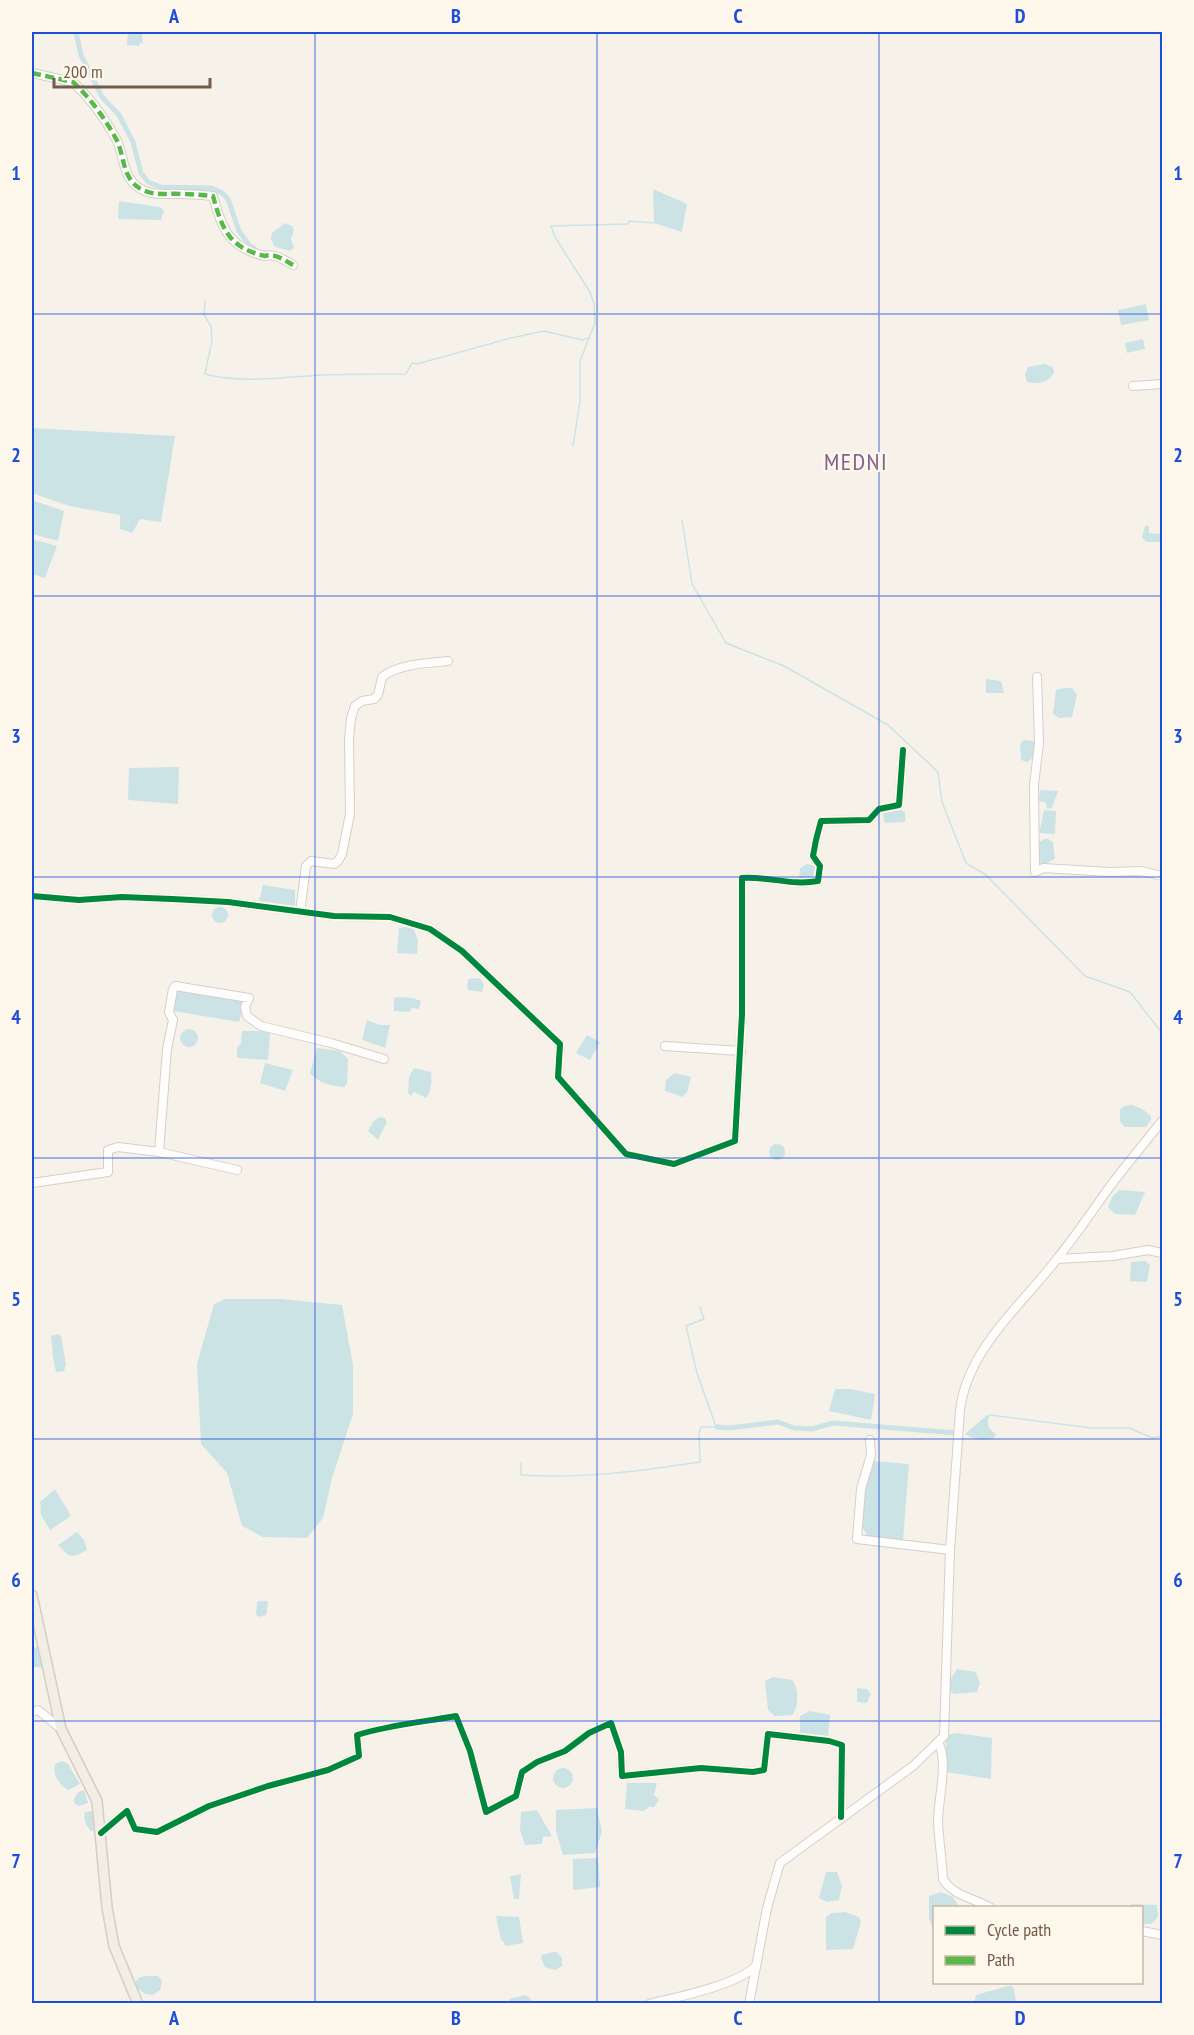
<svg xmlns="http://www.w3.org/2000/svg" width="1194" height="2035" viewBox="0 0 1194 2035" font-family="'PT Sans Narrow',sans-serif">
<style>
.water{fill:#cce3e6}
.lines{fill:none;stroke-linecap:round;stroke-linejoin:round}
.stream{stroke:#cce3e6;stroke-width:1.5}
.canal{stroke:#cce3e6;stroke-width:5}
.minor-casing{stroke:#d5cfc8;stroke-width:10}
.major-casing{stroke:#d5cdc6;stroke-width:12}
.minor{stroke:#fefdfc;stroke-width:8}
.major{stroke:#f2ede5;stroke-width:9}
.quiet{stroke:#58b947;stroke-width:4.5;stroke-dasharray:9 4.5;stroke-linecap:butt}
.cycleway-casing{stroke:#fef7eb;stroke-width:10}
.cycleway{stroke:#00873e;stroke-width:6}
.grid{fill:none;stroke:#1d4ed8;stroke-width:1.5;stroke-opacity:0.55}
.labels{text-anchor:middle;stroke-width:4.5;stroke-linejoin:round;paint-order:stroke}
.quarter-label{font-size:24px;letter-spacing:1.5px;fill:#82638f;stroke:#fef7eb}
.neatline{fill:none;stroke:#1d4ed8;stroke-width:2}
.grid-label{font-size:20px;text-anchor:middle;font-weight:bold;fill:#1d4ed8}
</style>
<rect width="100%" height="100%" fill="#f6f2ea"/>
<g class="water">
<path d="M128,32H143L142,35L143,43H140L139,46L127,45Z"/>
<path d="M653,189L687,204L682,232L654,223Z"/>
<path d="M119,201L160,207L164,211L161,220L118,219Z"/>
<path d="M285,223L292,226L294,230L291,239L294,248L290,251L275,247L271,239L272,233Z"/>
<path d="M1146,304L1149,320L1121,325L1118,310Z"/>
<path d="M1143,339L1145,349L1127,353L1125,343Z"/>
<path d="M1044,364L1053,367L1054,373C1049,382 1037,385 1027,382L1025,374L1028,367Z"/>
<path d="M32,428L175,436L161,522L140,519L132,533L120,529V515L69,506L32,493Z"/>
<path d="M32,500L64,511L58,541L32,534Z"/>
<path d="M1145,526H1149V533L1162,534L1161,542H1146L1142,537Z"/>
<path d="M32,539L57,546L45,578L32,574Z"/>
<path d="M986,679L1001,681L1004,693H986Z"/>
<path d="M1064,688H1072L1077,695L1072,717L1059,718L1053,714L1056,690Z"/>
<path d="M1023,740L1034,741L1036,756L1027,762L1021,760L1020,745Z"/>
<path d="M179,767L178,804L128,800L129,768Z"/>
<path d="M1040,790L1058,791L1052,808L1047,809L1046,803L1039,801Z"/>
<path d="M900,810L905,812V822L885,823L883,815L885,811Z"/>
<path d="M1044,810L1056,811L1055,834L1039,833Z"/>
<path d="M1046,838L1053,842L1055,859L1041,866L1038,843Z"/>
<path d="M807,864L816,866V878L799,880L800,868Z"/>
<path d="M263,885L295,890V906L259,901Z"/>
<circle cx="220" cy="915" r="8"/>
<path d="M413,926L418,941L417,954L397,953L399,928Z"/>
<path d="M480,978L484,984L482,992L469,990L467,988L468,979Z"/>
<path d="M177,988L246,999L239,1022L173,1011Z"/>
<path d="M400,997L413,998L421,1001L419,1009L412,1008L409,1012L394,1011V998Z"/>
<path d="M367,1020L380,1025H390L385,1048L362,1040Z"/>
<circle cx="189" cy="1038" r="9"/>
<path d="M242,1031H262L270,1033L268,1060L237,1058V1048L241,1043Z"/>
<path d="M587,1035L600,1042L590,1060L576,1053Z"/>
<path d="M317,1048L340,1051L348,1059L347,1084L344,1087C333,1087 317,1082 310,1073Z"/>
<path d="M265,1063L293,1070L285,1091L260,1083Z"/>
<path d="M414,1068L431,1072C432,1081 432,1091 426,1098L414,1092L411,1096L408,1093L409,1077Z"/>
<path d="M674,1073L691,1077L687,1092L683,1097L665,1091L666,1080Z"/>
<path d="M1132,1105L1142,1109L1151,1116V1120L1146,1127H1124L1120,1121V1109L1125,1106Z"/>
<path d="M379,1117L385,1118L387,1122L378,1140L368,1131L373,1122Z"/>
<circle cx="777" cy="1152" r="8"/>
<path d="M1119,1190L1145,1192L1135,1215L1115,1214L1108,1207L1112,1197Z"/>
<path d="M1145,1261L1150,1265L1147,1282L1130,1281L1131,1262Z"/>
<path d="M225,1299H280L342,1305L353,1365V1414L332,1478L323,1518L307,1538L263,1537L242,1526L227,1473L201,1444L197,1364L214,1304Z"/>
<path d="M58,1334L61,1336L66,1364L64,1371L56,1372L53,1357L51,1336Z"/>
<path d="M835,1389H850L875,1394L871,1420L829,1411Z"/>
<path d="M987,1415H990C986,1424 988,1429 996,1434L994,1438C983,1441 975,1440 965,1434Z"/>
<path d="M874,1461L909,1464L903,1540L868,1537C867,1535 864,1530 863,1528C861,1516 867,1469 874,1461Z"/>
<path d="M55,1489L71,1516L50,1530L41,1515L40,1502Z"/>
<path d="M77,1532L84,1540L87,1550C70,1559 71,1558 58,1545Z"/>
<path d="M260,1601H267L268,1604L266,1615L258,1617L256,1614L257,1602Z"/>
<path d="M38,1647V1651L43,1656L44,1667H34L32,1648Z"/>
<path d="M957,1669L976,1672L980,1683L977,1692L954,1694L949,1691V1682Z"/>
<path d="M773,1677L792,1680C799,1688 799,1707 792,1715L775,1716L768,1710L765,1681Z"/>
<path d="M857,1688L867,1689L871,1694L867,1703L857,1702Z"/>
<path d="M810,1711L830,1715L828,1737L800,1733V1716Z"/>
<path d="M957,1733L992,1738L991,1779L946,1772V1737L947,1735Z"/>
<path d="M62,1761L68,1764L80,1784L68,1790C59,1784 52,1776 55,1764Z"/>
<circle cx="563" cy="1778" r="10"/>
<path d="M627,1783H657L654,1795L659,1800L654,1807H649L644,1811L625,1809Z"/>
<path d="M84,1790L88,1803L79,1806L75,1804L74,1799L78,1792Z"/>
<path d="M597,1808L602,1832L595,1853L563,1855L556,1831V1810Z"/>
<path d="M537,1810L552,1836L543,1837L542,1844L525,1845L520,1830L521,1812Z"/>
<path d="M91,1811C96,1816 95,1824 94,1830L92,1832C86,1827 83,1819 85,1812Z"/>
<path d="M598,1858L600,1887L573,1890V1859Z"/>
<path d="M826,1872H837L842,1886L839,1900L827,1902L819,1898Z"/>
<path d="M521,1874L519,1899H514L510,1876Z"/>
<path d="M941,1892L953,1897L959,1907L934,1908V1932L929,1919V1896Z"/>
<path d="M1131,1904L1157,1905L1158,1917L1151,1924H1142V1908L1131,1907Z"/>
<path d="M845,1912L859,1917L861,1922L853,1949L826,1950V1917L832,1913Z"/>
<path d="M496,1916L519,1917L523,1943L505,1946L504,1942L501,1940Z"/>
<path d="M553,1952H557L562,1958V1966L555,1970L545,1967L541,1958L542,1955Z"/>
<path d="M148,1976H158L162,1981L160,1990L153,1995L145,1994L135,1986L136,1981L140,1977Z"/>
<path d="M1008,1986H1012L1014,1989L1016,2003H974L976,1995Z"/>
<path d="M525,1995L530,1998L532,2003H510L509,1999Z"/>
</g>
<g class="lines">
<g class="stream">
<path d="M205,301L204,315L211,326L212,340L205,374C243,384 283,377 322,375C350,374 378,374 406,374L412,363L417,364L511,338L544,331L582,340L588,338"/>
<path d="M573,446L580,401V361L595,323L594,304L590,292L555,237L551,226L628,224L629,221L654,223"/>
<path d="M682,520L692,584L726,643L784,666L888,725L938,772L942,802L966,863L986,875L1085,976L1130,992L1162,1033"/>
<path d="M700,1307L704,1319L686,1326L697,1373L715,1424L722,1428"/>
<path d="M990,1415L1091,1428H1129L1153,1438L1162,1436"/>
<path d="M521,1463V1475C582,1479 641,1471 700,1462L699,1433L701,1427H717"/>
</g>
<g class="canal">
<path d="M76,32L81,55L102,97L119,115L133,142L141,173L148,182L161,187L211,188L221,192L228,199L239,231L249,245L259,252"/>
<path d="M717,1427L729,1428L778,1422L794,1428L812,1429L833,1423L956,1433"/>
</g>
<g class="minor-casing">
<g id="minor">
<path d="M32,73L73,82C90,98 104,117 115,137C126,155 120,181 145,191C157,196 168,193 181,194C192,194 202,195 213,196C222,229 229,248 265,256C275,253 284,260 293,265"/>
<path d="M1133,386L1162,384"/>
<path d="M1037,677L1039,743L1034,785L1035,872L1043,868L1110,872L1141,871L1162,876"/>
<path d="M32,896L79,900L122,897L172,899L228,902L334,916L390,917L430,929L462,951L560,1044L558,1077L626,1154L674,1164L735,1141L742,1014V878C769,876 791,886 818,881L820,866L813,856L816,840L821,821L869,820L879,809L899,805L903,750"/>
<path d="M300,912L306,866L311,861L334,864L338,861L342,854L350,814L349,739L351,718L355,706L362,701L374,699L378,695L382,677C399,664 427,663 448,661"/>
<path d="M665,1046L741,1051"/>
<path d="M159,1152L237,1170"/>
<path d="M32,1183L108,1172V1150L118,1147L159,1152L167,1049L173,1020L169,1012L173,989L175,986L249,998L245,1007L247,1016L261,1026L331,1043L384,1059"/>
<path d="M1057,1259L1113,1256L1148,1250L1162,1253"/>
<path d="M870,1440L871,1455L861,1489L857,1539L950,1550"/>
<path d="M32,1712L38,1710L61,1729"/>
<path d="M938,1742C949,1761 938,1799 938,1822C939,1841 942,1860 943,1879C953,1896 974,1898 991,1908"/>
<path d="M101,1833L127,1811L135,1829L157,1832L209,1806L268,1786L328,1770L359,1756L357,1735C389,1725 423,1722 456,1716L470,1751L486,1812L516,1796L522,1772L537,1762L565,1751L589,1733L611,1723L621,1752L622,1776L701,1768L753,1772L764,1770L768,1734L829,1741L842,1745L841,1817"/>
<path d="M1142,1931L1162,1935"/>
<path d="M649,2004C677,1997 735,1986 756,1966"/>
<path d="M749,2004L767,1908L780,1863L913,1766L944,1736L950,1550L960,1410C968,1348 1021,1306 1057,1259C1076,1235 1093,1210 1111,1185C1128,1163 1145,1142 1162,1121"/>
</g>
</g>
<g class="major-casing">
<path id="major" d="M32,1595L61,1729L97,1801L107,1907L114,1946L138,2004"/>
</g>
<use href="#minor" class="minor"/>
<use href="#major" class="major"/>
<path class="quiet" d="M32,73L73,82C90,98 104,117 115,137C126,155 120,181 145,191C157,196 168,193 181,194C192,194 202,195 213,196C222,229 229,248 265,256C275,253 284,260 293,265"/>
<g class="cycleway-casing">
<g id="cycleway">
<path d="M32,896L79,900L122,897L172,899L228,902L334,916L390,917L430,929L462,951L560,1044L558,1077L626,1154L674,1164L735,1141L742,1014V878C769,876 791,886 818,881L820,866L813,856L816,840L821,821L869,820L879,809L899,805L903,750"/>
<path d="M101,1833L127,1811L135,1829L157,1832L209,1806L268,1786L328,1770L359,1756L357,1735C389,1725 423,1722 456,1716L470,1751L486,1812L516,1796L522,1772L537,1762L565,1751L589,1733L611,1723L621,1752L622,1776L701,1768L753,1772L764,1770L768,1734L829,1741L842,1745L841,1817"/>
</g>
</g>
<use href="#cycleway" class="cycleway"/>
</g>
<path class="grid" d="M315,32V2004M597,32V2004M879,32V2004M32,314H1162M32,596H1162M32,877H1162M32,1158H1162M32,1439H1162M32,1721H1162"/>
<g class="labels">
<g class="quarter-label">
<text x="856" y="470">MEDNI</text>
</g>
</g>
<rect width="1194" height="2035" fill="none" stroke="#fef7eb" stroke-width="66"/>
<rect x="933" y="1906" width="210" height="78" fill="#fef7eb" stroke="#c6b9ab" stroke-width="1.5"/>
<rect x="945" y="1926" width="30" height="9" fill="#00873e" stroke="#c6b9ab" stroke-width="1.5"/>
<text x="987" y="1936" font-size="18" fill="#735b4b">Cycle path</text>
<rect x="945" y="1956" width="30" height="9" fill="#58b947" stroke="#c6b9ab" stroke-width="1.5"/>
<text x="987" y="1966" font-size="18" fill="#735b4b">Path</text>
<path d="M54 78v9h156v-9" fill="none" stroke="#735b4b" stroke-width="3"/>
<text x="63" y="78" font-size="18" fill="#735b4b" stroke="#fef7eb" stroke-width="4.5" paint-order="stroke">200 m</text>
<rect x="33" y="33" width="1128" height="1969" class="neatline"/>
<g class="grid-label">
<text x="174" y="23">A</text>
<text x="456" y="23">B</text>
<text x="738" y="23">C</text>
<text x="1020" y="23">D</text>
<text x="16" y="180">1</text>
<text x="1178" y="180">1</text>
<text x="16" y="462">2</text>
<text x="1178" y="462">2</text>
<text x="16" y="743">3</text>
<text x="1178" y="743">3</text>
<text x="16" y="1024">4</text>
<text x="1178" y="1024">4</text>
<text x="16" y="1306">5</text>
<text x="1178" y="1306">5</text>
<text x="16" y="1587">6</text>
<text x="1178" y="1587">6</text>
<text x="16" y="1868">7</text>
<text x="1178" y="1868">7</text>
<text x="174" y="2025">A</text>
<text x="456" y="2025">B</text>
<text x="738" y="2025">C</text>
<text x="1020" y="2025">D</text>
</g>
</svg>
